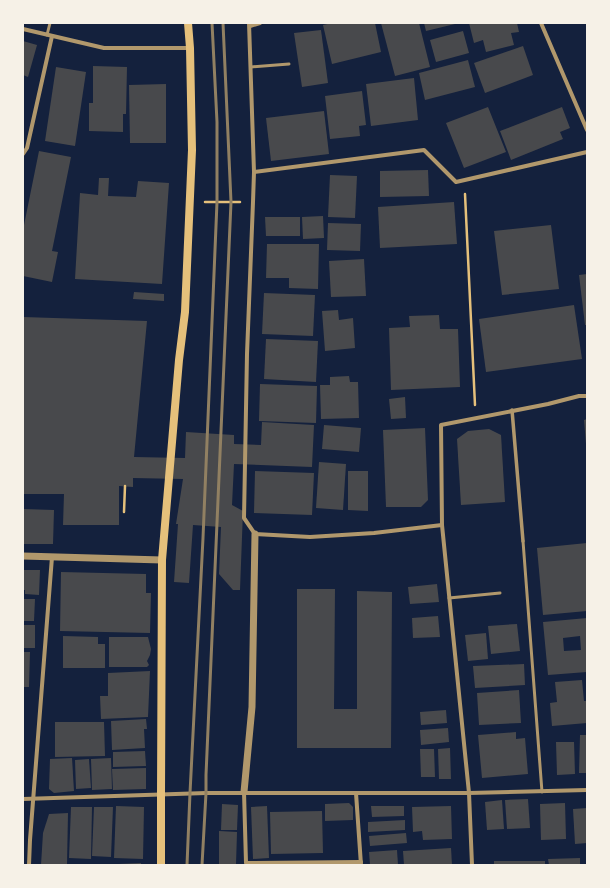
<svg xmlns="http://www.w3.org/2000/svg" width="610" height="888" viewBox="0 0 610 888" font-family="Lora,serif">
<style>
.building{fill:#48494c;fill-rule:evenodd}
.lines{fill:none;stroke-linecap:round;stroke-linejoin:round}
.path{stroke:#e5c07b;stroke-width:2.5}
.service{stroke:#b1986c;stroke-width:3}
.pedestrian{stroke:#b1986c;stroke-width:3.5}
.minor{stroke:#b1986c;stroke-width:4}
.tertiary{stroke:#b1986c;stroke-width:7}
.secondary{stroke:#e5c07b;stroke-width:8}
.rail{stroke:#918062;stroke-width:3}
</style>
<rect width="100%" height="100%" fill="#14213d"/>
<g class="building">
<path d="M332,23H375L381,52L332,64L323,25Z"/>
<path d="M381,23H419L430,67L395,76Z"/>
<path d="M424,23H455V24L426,31Z"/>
<path d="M469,23H517L519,32L511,33L514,45L486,52L483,40L474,43Z"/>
<path d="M321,30L328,83L302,87L294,33Z"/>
<path d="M463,31L469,53L436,62L430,40Z"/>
<path d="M23,41L37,45L28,77L23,75Z"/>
<path d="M523,46L533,75L485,93L474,63Z"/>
<path d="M468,60L475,87L425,100L419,73Z"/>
<path d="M93,66L127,67L126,114H123V132L89,131V103H93Z"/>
<path d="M56,67L86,72L75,146L45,141Z"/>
<path d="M414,78L418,120L371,126L366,84Z"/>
<path d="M166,84V143H130L129,85Z"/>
<path d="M362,91L366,125L359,126L360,136L330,139L325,96Z"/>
<path d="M488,107L506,152L464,168L446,123Z"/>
<path d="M562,107L570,128L560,132L563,139L511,160L500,131Z"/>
<path d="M324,111L329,154L271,161L266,118Z"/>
<path d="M39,151L71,157L52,251L58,252L52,282L23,276V230Z"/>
<path d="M428,170L429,196L380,197V171Z"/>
<path d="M330,175L357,176L355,218L328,217Z"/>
<path d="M99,178H109L108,196L136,197L138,181L169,183L162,284L75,279L80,193L98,195Z"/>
<path d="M454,202L457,244L380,248L378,207Z"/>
<path d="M323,216L324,238L303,239L302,217Z"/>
<path d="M265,217H300V236H266Z"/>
<path d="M328,223L361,224L360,251L327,250Z"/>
<path d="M551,225L559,289L502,295L494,231Z"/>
<path d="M267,244H319L318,289L289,288V278H266Z"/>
<path d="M364,259L366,296L331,297L329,261Z"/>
<path d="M587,274V325H585L579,275Z"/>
<path d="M134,292L164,294V301L133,299Z"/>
<path d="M264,293L315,295L313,336L262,334Z"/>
<path d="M574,305L582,359L486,372L479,319Z"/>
<path d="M338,310L339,320L353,318L355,348L325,351L322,311Z"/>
<path d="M439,315L440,329H458L460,387L391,390L389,328L410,327L409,316Z"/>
<path d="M23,317L147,321L134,457L185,458L186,432L234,435V444L261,445L262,422L314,425L312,467L234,464L232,505L243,511L240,590H233L219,574L221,527L193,525L189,583L174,582L178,524H176L183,479L133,478V487L119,486V525H63L64,494H23Z"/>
<path d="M266,339L318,341L316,382L264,379Z"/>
<path d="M349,376L350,382H358L359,418L321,419L320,385H330V377Z"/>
<path d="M260,384L317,386L316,423L259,421Z"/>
<path d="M405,397L406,418L391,419L389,399Z"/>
<path d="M587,419V444H586L584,420Z"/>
<path d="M324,425L361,428L359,452L322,449Z"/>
<path d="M425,428L428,500L421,507H386L383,430Z"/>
<path d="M489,429L501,435L505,502L461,505L457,439L468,431Z"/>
<path d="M319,462L346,464L343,510L316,508Z"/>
<path d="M255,471L314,473L312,515L254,513Z"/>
<path d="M348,471H368V511L348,510Z"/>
<path d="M23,509L54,510L53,544H23Z"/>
<path d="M587,543V611L543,615L537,548Z"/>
<path d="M23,570H40L39,595L25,594V590H23Z"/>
<path d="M61,572L146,574V593H151L150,633L60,631Z"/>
<path d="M437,584L439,602L410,604L408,587Z"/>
<path d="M297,589H335L334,709H357V591L392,592L391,748H297Z"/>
<path d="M23,599H35L34,621H23Z"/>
<path d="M438,616L440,637L413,638L412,618Z"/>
<path d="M587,618V672L548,675L543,622ZM580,636L581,650L564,651L563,638Z"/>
<path d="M517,624L520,651L491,654L488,626Z"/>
<rect x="23" y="625" width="12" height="23"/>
<path d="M486,633L488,659L468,661L465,635Z"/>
<path d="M63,636L98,637V644H105V668H63Z"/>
<path d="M109,637H148L151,649L150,655L147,661L149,665L147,667H109Z"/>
<path d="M23,652H30L29,687H23Z"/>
<path d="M524,664L525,685L475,688L473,666Z"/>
<path d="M150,671L148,717L101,719L100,696H108V673Z"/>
<path d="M582,680L584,701H587V723L552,726L550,703L557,702L555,682Z"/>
<path d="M519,690L521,723L479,725L477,693Z"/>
<path d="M446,710L447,723L421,725L420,712Z"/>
<path d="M146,719L147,729H144L145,748L112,750L111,721Z"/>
<path d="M55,722H104L105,756L55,757Z"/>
<path d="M448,728L449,742L421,745L420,730Z"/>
<path d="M516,732V739L525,738L528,774L482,778L478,735Z"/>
<path d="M580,735H587V773H579Z"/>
<path d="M556,742H574L575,774L557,775Z"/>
<path d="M450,748L451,779H439L438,749Z"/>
<path d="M420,749H434L435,777H421Z"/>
<path d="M145,751L146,766L113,767V752Z"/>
<path d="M72,758L74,791L54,793L49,789L50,759Z"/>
<path d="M111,758L112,789L92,790L91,759Z"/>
<path d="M89,759L91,788L76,789L75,760Z"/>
<path d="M146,768V789L113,790L112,769Z"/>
<path d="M528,799L530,828L507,829L505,800Z"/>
<path d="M502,800L504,829L487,830L485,802Z"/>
<path d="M349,803L353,807V820L325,821V804Z"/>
<path d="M565,803L566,839L541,840L540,804Z"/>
<path d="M222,804L238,805L237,830H221Z"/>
<path d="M116,806L144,807L143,859L114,858Z"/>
<path d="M267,806L269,858L253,859L251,807Z"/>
<path d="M371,806H404V816L372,817Z"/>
<path d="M451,806L452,839L423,840L422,831L413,832L412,807Z"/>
<path d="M71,807H92L91,859L69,858Z"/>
<path d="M94,807H113L111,857L92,856Z"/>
<path d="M587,808V843L575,844L573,809Z"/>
<path d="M322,811L323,853L271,854L270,812Z"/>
<path d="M68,813L67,865H41L43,833L49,814Z"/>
<path d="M405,820V830L368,832V822Z"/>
<path d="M219,831L237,832L236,865H219Z"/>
<path d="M406,833L407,843L370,846L369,836Z"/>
<path d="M451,848L452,865H404L403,851Z"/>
<path d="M397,850L398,865H370L369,852Z"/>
<path d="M580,858V865H549L548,859Z"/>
<rect x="494" y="861" width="51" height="4"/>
<path d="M141,863V865H118V864Z"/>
</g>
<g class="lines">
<g class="path">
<path d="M465,194L475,405"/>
<path d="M205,202H240"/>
<path d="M124,512L125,486"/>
</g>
<g class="service">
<path d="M47,35L50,23"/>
<path d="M251,67L289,64"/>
<path d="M523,541L542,792"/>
<path d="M449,598L500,593"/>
</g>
<path class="pedestrian" d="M512,410L523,541"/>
<g class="minor">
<path d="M249,23L254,172L253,202L247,354L244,518L255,534L310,537L374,533L442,525"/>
<path d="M541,23L587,130"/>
<path d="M250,26L260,23"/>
<path d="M23,29L104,48H190"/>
<path d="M23,154L27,148L52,36"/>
<path d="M254,172L424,150L456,182L587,152"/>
<path d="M244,792L246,863L361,862"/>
<path d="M356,793L361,865"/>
<path d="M23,799L206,793H469L587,790"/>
<path d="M29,865L30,840L52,557"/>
<path d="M472,865L469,793L442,525L441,425L548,404L579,396H587"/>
</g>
<g class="tertiary">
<path d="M23,556L162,560"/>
<path d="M244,792L252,707L255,534"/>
</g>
<path class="secondary" d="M161,865V794L162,560L179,360L185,312L192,150L190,48L188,23"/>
<g class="rail">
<path d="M187,865L190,793L203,538L217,202V122L212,23"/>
<path d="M202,865L206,793V775L231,202L223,23"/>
</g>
</g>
<rect width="610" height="888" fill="none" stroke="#f6f1e7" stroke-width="48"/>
</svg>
